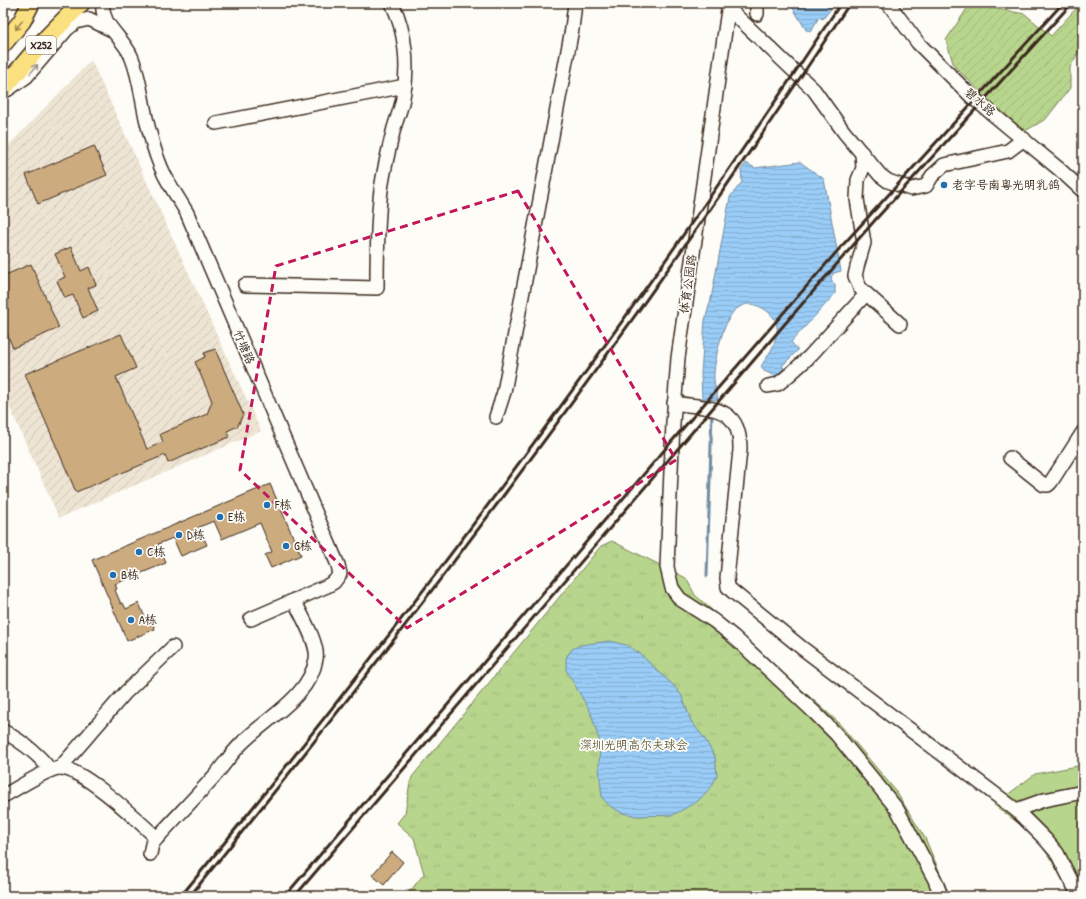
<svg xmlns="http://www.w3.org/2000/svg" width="1086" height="899" viewBox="0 0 1086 899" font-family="'Patrick Hand','LXGW WenKai TC',sans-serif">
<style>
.industrial{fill:url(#industrial-furrows)}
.grass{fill:url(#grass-tufts);stroke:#7a8056}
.park{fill:#b8d58d;stroke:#7a8056}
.garden{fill:url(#garden-furrows);stroke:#7a8056}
.water{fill:url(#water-rules);stroke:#738ba0}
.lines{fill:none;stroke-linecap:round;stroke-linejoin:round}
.stream{stroke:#738ba0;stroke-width:3}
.building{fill:#ccab7f;stroke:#3b2a1e}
.minor-casing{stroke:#3b2a1e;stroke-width:16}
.major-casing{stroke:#3b2a1e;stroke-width:20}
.minor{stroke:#fdfcf7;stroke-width:13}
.major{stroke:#fbe080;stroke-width:17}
.rail{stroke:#3b2a1e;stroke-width:3}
.oneway{stroke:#9b854f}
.oneway2{stroke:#9c938a}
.marked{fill:none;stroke:#c2185b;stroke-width:3;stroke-dasharray:8 5;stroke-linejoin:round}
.poi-dot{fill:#1f6fb2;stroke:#fdfcf7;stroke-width:1.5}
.labels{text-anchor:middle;stroke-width:3.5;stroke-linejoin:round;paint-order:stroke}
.shield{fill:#fdfcf7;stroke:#75695f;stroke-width:1}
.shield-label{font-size:11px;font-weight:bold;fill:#3b2a1e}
.street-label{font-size:12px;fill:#3b2a1e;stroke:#fdfcf7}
.poi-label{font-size:12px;fill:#3b2a1e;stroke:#fdfcf7;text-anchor:start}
.park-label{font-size:12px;fill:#605d3f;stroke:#fdfcf7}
</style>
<defs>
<pattern id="industrial-furrows" width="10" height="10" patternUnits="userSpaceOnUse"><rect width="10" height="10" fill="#eee4d3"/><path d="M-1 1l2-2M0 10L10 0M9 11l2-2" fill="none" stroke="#cdc4b5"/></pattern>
<pattern id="grass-tufts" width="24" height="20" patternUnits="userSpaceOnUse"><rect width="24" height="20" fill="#b8d58d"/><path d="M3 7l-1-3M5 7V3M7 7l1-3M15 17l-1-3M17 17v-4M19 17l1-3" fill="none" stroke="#9fb779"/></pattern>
<pattern id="garden-furrows" width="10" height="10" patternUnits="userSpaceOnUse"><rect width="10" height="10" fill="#b8d58d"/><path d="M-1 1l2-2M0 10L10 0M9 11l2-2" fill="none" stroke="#9fb779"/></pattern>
<pattern id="water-rules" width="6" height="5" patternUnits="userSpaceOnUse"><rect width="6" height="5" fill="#99ccf6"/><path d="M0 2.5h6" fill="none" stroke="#85afd2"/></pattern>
</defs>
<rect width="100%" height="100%" fill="#fdfcf7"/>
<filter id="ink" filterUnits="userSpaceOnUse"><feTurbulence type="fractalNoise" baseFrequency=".025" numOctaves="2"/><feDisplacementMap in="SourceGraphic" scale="8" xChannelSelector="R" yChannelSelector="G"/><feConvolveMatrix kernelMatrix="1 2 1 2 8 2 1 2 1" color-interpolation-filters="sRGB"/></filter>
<g filter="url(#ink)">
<path class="industrial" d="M91,60L261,431L59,518L3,392V151Z"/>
<path class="grass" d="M612,541L686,578L695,595L837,721L895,790L925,838L950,896H406L424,874L414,838L397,823L405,813L409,788L412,777L601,546Z"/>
<path class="park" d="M1083,765V896H1070C1060,873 1046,848 1028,831C1017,822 1005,813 994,805L1035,774Z"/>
<path class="garden" d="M1081,3H1083V47L1081,48L1070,67V88L1046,119L1025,131L999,110L954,66L946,40L970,4L1025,14L1051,36Z"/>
<g class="water">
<path d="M790,3H830L833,6L823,19L819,17L811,31L806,30Z"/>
<path d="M800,162L824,179L841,271L834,273L831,277L832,282L835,285V294L791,342L798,350L782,366L784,368L776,376L764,371L761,367C763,362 766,359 769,354C773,348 776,339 777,331C779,317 763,305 749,304C745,304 739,307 735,310C723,321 713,363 714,379C714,386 717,393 718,400L702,399L701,374L705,320L711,299L730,197L742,182L741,170L746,163L755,168Z"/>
<path d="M610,641L626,645L639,653L674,686L682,696L691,721L705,739L715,757L717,775L712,786L698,801L673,815L637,816L622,813L610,806L602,798L599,767L600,743L591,713L566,670V658L572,649L581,645Z"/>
</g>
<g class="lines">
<path class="stream" d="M707,576L712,412"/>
</g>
<g class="building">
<path d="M94,146L107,175L38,204L26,175Z"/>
<path d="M71,247L81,271L89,267L96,285L88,288L98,311L83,318L73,295L65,298L57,281L65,277L55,254Z"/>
<path d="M31,264L59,328L13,348L3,324V276Z"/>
<path d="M121,334L136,368L116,377L147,449L163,442L160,434L207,414L212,401L195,362L205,357L204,353L215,349L243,414L238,426L227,431L229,437L168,463L165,455L76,492L25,374Z"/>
<path d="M270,484L301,555L271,568L265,555L272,552L260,523L222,539L214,521L199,527L207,545L181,556L173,538L158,544L166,563L115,584L117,589L115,590L121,604L123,603L126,609L139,603L146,620L151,619L155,629L127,641L92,560Z"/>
<path d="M392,852L403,862L384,885L372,875Z"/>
</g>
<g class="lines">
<g class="minor-casing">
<g id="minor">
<path d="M103,3C100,25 123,37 131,56C141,79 142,106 149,130C153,146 158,162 165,176C172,189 180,201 187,213L338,565L340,574L334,582L327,586L251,619"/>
<path d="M729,3L678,358L673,423L667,567L672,588L680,599L714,621L734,637L815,713L836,734L858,761L897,809L935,880L941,896"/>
<path d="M888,3L918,43L972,97L1059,169L1083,191"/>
<path d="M728,8L814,90L844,132L880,175L888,181L911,189L926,186L932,176L944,165L1008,151L1024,139"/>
<path d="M757,14V3"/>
<path d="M7,90L26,77L67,29L76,22L89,19L112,30"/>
<path d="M216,123L405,86"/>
<path d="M862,153L863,168L858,180L857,199L864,243L857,267L855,276L860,288L900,324"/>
<path d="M245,285L377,288C377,255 377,223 381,190C384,169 389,148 394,128C397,118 401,109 403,98C409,67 406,32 392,3"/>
<path d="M768,386L778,384L789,375L809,357L866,294"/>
<path d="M674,403C709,409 741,404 740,450L727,578L728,587L732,591L802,648L1016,810L1045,839L1057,853L1079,896"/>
<path d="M496,417L504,392L572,29L575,3"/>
<path d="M1010,458L1044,485H1048L1051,482L1083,432"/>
<path d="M3,731C21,741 38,753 50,770"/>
<path d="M60,768L125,693L173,647"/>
<path d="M3,796C15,790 49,767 61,768C85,770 137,820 157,838"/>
<path d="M1016,810L1044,800L1083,792"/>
<path d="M150,854L152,844L157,838C177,816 198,795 217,773C225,763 232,753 241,744C265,719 310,697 316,659C319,644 301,615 294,600"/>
</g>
</g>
<g class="major-casing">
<g id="major">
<path d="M3,44L22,21L31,3"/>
<path d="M3,89L40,45L81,3"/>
</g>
</g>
<use href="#minor" class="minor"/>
<use href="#major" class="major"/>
<g class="rail">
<path d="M181,896C416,610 637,312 841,3"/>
<path d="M190,896C425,609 646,312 850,3"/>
<path d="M285,896L678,434L840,248L1063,3"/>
<path d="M295,896L783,326L876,219L1072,3"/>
</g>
</g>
<defs><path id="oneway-shaft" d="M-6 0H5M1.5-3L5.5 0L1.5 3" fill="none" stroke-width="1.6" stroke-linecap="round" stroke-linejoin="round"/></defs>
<use class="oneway" href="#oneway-shaft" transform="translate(19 25) rotate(127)"/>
<use class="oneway2" href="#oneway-shaft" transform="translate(34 69) rotate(-50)"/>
</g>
<path class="marked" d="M518,191L676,460L407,628L240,470L276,266Z"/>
<g class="poi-dot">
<circle cx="944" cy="185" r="4"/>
<circle cx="267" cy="505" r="4"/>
<circle cx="220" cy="517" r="4"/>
<circle cx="179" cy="535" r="4"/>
<circle cx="286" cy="546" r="4"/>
<circle cx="139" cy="552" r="4"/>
<circle cx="113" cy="575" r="4"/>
<circle cx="131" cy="620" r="4"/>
</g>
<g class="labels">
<rect class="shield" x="26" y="36" width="30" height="18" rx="3"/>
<g class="shield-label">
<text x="41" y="49">X252</text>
</g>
<g class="street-label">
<text transform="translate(980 102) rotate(41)" y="4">碧水路</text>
<text transform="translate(688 284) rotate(-82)" y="4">体育公园路</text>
<text transform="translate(244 347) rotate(67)" y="4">竹塘路</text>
</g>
<g class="poi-label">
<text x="952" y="189">老字号南粤光明乳鸽</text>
<text x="275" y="509">F栋</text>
<text x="228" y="521">E栋</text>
<text x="187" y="539">D栋</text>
<text x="294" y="550">G栋</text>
<text x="147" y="556">C栋</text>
<text x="121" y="579">B栋</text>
<text x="139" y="624">A栋</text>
</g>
<g class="park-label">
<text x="634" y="749">深圳光明高尔夫球会</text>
</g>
</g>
<rect width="1086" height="899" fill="none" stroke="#fdfcf7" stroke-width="16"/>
<rect x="8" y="8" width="1070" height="883" fill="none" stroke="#3b2a1e" stroke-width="1.5" filter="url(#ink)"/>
</svg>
